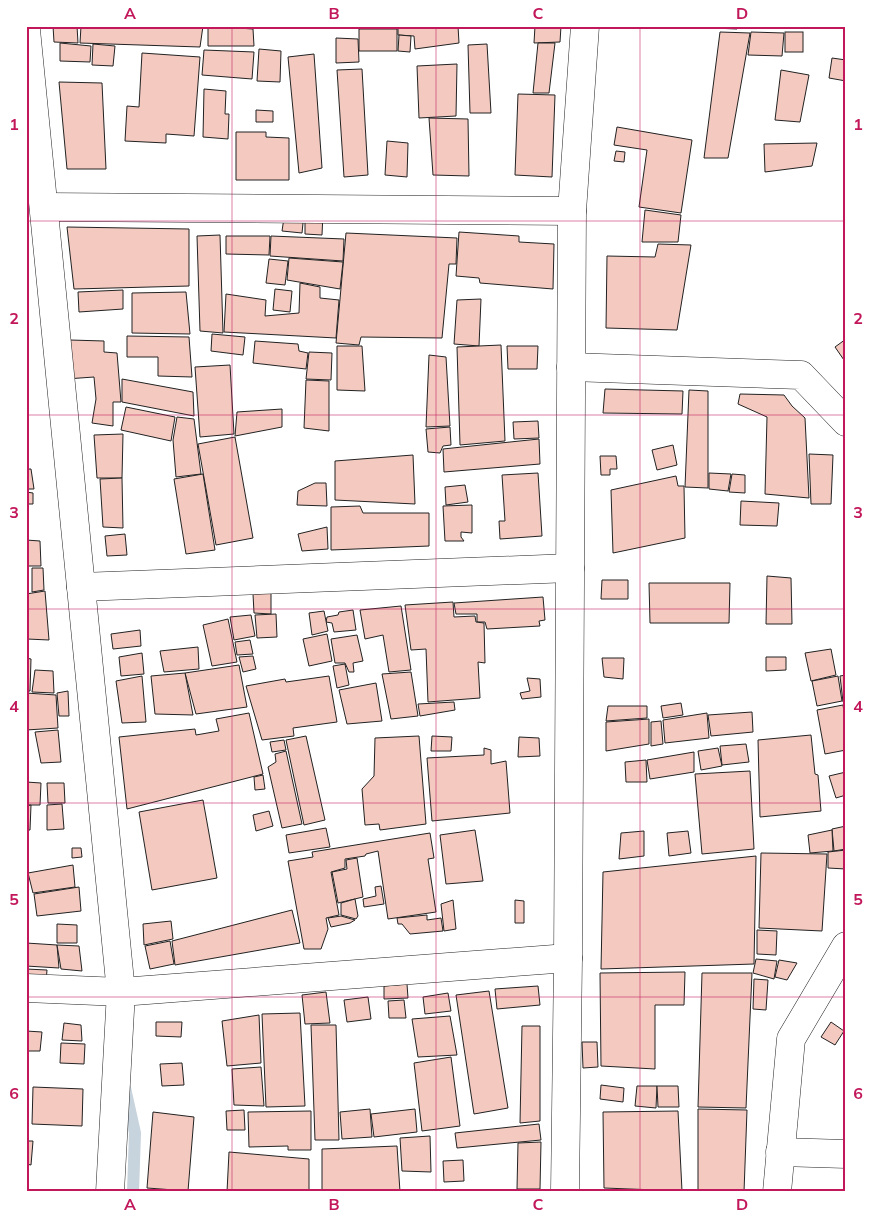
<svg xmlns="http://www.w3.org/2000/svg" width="872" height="1218" viewBox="0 0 872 1218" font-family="Mulish,sans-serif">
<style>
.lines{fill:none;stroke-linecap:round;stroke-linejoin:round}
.stream{stroke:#c7d3dd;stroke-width:12}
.building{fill:#f3c9c0;stroke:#222}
.street-casing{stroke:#222;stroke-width:29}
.street{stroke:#fff;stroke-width:28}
.grid{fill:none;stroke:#c2185b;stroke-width:1;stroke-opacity:0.55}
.neatline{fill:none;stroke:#c2185b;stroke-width:2}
.grid-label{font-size:16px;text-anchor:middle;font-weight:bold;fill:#c2185b}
</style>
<rect width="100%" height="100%" fill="#fff"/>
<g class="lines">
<path class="stream" d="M125,1088L135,1133L133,1192"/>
</g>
<g class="building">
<path d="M53,26H77L78,43L54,42Z"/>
<path d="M81,26H203L200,47L80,43Z"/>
<path d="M208,26L253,29L254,46H208Z"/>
<path d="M398,26H458L459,43L415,49L414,36L398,35Z"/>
<path d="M535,26H561L560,42L534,43Z"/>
<path d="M714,26H737V29L713,28Z"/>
<rect x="359" y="29" width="38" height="22"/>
<path d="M720,32L750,33L728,158H704Z"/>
<path d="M751,32L784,33L782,56L748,55Z"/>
<rect x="785" y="32" width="18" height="20"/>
<path d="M399,35L411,36L410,52L398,51Z"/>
<path d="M336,38L358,39L359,62L336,63Z"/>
<path d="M60,43L91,46L90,62L60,61Z"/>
<path d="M538,43H555L549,93H533Z"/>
<path d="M93,44L115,46L113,66L92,65Z"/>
<path d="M487,44L491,113H470L468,45Z"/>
<path d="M259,49L281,51L280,82L257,81Z"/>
<path d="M204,50L254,52L252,79L202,75Z"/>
<path d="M142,53L200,57L194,136L166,134V143L125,141L127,106L139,107Z"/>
<path d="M314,54L322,168L299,173L288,57Z"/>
<path d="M832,58L846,60V81L829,78Z"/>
<path d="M457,64L456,116L419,118L417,66Z"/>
<path d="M362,69L368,175L344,177L337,70Z"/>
<path d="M781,70L809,75L800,122L775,120Z"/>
<path d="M59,82L102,83L106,169H67Z"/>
<path d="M204,89L226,91L225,114H229L228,139L203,137Z"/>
<path d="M518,94L555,95L552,177L515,175Z"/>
<path d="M256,110L273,111V122H256Z"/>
<path d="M429,118L468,119L469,176L433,175Z"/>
<path d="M617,127L692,140L681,213L639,207L647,150L614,145Z"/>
<path d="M236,132H266V137L289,138V180H236Z"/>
<path d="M387,141L408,143L407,177L385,175Z"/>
<path d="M817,143L812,166L765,172L764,144Z"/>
<path d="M616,151L625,152L624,162L614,161Z"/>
<path d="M645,210L681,215L678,242H642Z"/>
<path d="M285,211L304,213L302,233L282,231Z"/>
<path d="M305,213H323L322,235L305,234Z"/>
<path d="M67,227L189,229V286L74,289Z"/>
<path d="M459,232L519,236V242L554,244L553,289L480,283L479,278L456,276Z"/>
<path d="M346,233L457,238L456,264H449L442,338L361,337L359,345L336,343Z"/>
<path d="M220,235L223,333L200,331L197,236Z"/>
<path d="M226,236H270L269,255L226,254Z"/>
<path d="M271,236L344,239L343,261L270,256Z"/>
<path d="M658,244L691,245L677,330L606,328L607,256L655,257Z"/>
<path d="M289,258L343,262L340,289L287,280Z"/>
<path d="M269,259L288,261L285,285L266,283Z"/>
<path d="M300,283L320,287V298L339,300L336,338L224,332L226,294L266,300L265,316L299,313Z"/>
<path d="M275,289L292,291L290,312L273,310Z"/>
<path d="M123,290V309L79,312L78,292Z"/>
<path d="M186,292L190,334L132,333V293Z"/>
<path d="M481,299L479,346L454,344L457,300Z"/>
<path d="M212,334L245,337L243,355L211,351Z"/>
<path d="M127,336L189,337L192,377L158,376V357H127Z"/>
<path d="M846,339V363L835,347Z"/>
<path d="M70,340L104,341V352L117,353L121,402H113V426L92,423L96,399L94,377L66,379Z"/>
<path d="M255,341L298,344L299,351L308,353L306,369L253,363Z"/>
<path d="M501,345L505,441L460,445L457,347Z"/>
<path d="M337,346H362L365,391L337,390Z"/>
<path d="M507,346H538L537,369H508Z"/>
<path d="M309,352L332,353L331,380L306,379Z"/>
<path d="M429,355L446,357L450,426L426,427Z"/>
<path d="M230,365L234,434L200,437L195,367Z"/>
<path d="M122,379L193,392L194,416L122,402Z"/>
<path d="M306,380L329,381V431L304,428Z"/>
<path d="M605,389L683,391L682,414L603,413Z"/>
<path d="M689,390L708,391V488L685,487Z"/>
<path d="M740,394L784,395L792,406L805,418L809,498L765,494L767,417L738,404Z"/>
<path d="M126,407L175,417L171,441L121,430Z"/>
<path d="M282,409V427L235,436L237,412Z"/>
<path d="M177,417L194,419L201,474L176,477L173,440Z"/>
<path d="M538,421L539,438L514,439L513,422Z"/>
<path d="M450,427L451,445L443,446L440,453L428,452L426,429Z"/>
<path d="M123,434L122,478H97L94,435Z"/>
<path d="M235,437L253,538L216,545L198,444Z"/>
<path d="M539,439L540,464L444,472L443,449Z"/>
<path d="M673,445L677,465L657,470L652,450Z"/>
<path d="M809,454L833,455L831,504H811Z"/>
<path d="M413,455L415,504L335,500V461Z"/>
<path d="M600,456H616L617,469H610V475H601Z"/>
<path d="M26,469H31L34,489H26Z"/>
<path d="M538,473L542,536L500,539L499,521H505L502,475Z"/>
<path d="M709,473L731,474L728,491L709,489Z"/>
<path d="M203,474L215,550L186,554L174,479Z"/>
<path d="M732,474L745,475V493L729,492Z"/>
<path d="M676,476L678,486H684L685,538L613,553L611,490Z"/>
<path d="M122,478L123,528L103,527L100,479Z"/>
<path d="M315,483H326L327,506L297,505L298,491Z"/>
<path d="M465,485L468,502L446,505L445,487Z"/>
<path d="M26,492L33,493V504H26Z"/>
<path d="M741,501L779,503L777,526L740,525Z"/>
<path d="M472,505V533L461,532V537L464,541H445L443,506Z"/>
<path d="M360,506L363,513H429V546L331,550V507Z"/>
<path d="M327,527L328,549L302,551L298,534Z"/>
<path d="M125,534L127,555L107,556L105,536Z"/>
<path d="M26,540L40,541L41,566H26Z"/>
<path d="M32,568H43L44,590L32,592Z"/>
<path d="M767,576L791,578L792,624H766Z"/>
<path d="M602,580H628V599H601Z"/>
<path d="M649,583H730L729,623H650Z"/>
<path d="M45,591L49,640L27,639L26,594Z"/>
<path d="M271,593V614L254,613L253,594Z"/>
<path d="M543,597L545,620L539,621L540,626L487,629L485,622H477V614H456L454,603Z"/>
<path d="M453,602L454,617L475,616L476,622L484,623L485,663L478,662L480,698L428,702L426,649L411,650L405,605Z"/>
<path d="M401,606L411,670L389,672L383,635L365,639L360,610Z"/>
<path d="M353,610L356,630L334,632L332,623L326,622L327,617L338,615L339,612Z"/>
<path d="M324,611L328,631L312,635L309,613Z"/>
<path d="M276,614L277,637L257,638L255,615Z"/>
<path d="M251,615L255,636L234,640L230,617Z"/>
<path d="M228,619L237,662L212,666L203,625Z"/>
<path d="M140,630L141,646L113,649L111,634Z"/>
<path d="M327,634L332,661L309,666L303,639Z"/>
<path d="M357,635L363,661L353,663L354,672H349L345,663H335L331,639Z"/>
<path d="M250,640L253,654L237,655L235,642Z"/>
<path d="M198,647L199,669L164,672L160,651Z"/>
<path d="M831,649L836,675L811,681L805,653Z"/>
<path d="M142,653L144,674L121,676L119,657Z"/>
<path d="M253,656L256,669L243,672L239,657Z"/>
<path d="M766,657H786V670L766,671Z"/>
<path d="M26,658L31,659L30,691H26Z"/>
<path d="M602,658H624L623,679L604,677Z"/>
<path d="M345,664L349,685L337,688L333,666Z"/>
<path d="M239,665L247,707L196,714L185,673Z"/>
<path d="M35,670L53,671L54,693L32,692Z"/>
<path d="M411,672L418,716L391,719L382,674Z"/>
<path d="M185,673L193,715L155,714L151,676Z"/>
<path d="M846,675V701L843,702L840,676Z"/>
<path d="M142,676L146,722L122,723L116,681Z"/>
<path d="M329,676L337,722L293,728L294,736L262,740L246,686L285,679L286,682Z"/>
<path d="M838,676L842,701L817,706L812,681Z"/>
<path d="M527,678L540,679L541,697L522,699L520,693L530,691Z"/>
<path d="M376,683L382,721L347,724L339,690Z"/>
<path d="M68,691L69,716H59L57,693Z"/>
<path d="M26,693L56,695L58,728L26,730Z"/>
<path d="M454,702L455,710L420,716L418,704Z"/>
<path d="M681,703L683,715L663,718L661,706Z"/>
<path d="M843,705L846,724V750L825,754L817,710Z"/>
<path d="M608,706H647V718L606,721Z"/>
<path d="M752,712L753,732L711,736L708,715Z"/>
<path d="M249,713L263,774L127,809L119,737L195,729L196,735L219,731L216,719Z"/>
<path d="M707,713L709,738L665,743L663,720Z"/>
<path d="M649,719V744L606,751V722Z"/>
<path d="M661,721L663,744L651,746V722Z"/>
<path d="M58,730L61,762L41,763L35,732Z"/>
<path d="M811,735L815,774L818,775L821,811L760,817L758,740Z"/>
<path d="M306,736L325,820L304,825L286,740Z"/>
<path d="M419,736L426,824L380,830L379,824L365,825L362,789L374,776L375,738Z"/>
<path d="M432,736L452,737L451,751H431Z"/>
<path d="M519,737L539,738L540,756L518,757Z"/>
<path d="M284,740L286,750L272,752L270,742Z"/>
<path d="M746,744L749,762L722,765L720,746Z"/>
<path d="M484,748L491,750V764L506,761L510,813L432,821L427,758L484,755Z"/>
<path d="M718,748L722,766L701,770L698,751Z"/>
<path d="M286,751L302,824L282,828L268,767L276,762L275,754Z"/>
<path d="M694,752V772L650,779L647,760Z"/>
<path d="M646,760L647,782H626L625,762Z"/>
<path d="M750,771L754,849L702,854L695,774Z"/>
<path d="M846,772V795L836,798L829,776Z"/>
<path d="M263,775L265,789L255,790L254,777Z"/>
<path d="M26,782L41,783L40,805H26Z"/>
<path d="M47,783H64L65,803H48Z"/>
<path d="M203,800L217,878L152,890L139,812Z"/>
<path d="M62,804L64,829L47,830V805Z"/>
<path d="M31,805L30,830H26V806Z"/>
<path d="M269,811L273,826L256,831L253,815Z"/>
<path d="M846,826V849L834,851L832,829Z"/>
<path d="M326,828L330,847L289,853L286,835Z"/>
<path d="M475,830L483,881L446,884L440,835Z"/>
<path d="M832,830L833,851L810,853L808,835Z"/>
<path d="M644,831V856L619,859L621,833Z"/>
<path d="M688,831L691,853L669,856L667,833Z"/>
<path d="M430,833L434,858L428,859L436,912L388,919L378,851L366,854L365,856L345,859V868L331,872L339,915L326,918L328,929L321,949H304L288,861L313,857L312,852Z"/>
<path d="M72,848H81L82,857L72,858Z"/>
<path d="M846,850V869L828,868V852Z"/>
<path d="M761,853L827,854L822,931L759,928Z"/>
<path d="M756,856L754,964L601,969L603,872Z"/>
<path d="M357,858L363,897L338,903L332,872L347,869L346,860Z"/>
<path d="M73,865L75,887L33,893L28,873Z"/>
<path d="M381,886L384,904L364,907L363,899L376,896L375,887Z"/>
<path d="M79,887L81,911L37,916L34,894Z"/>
<path d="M355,899L358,916L356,919L341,915V903Z"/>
<path d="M453,900L456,929L444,931L441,904Z"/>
<path d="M515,900L524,901V923H515Z"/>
<path d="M292,910L300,943L175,965L172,941Z"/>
<path d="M427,915V920L441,918L443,931L410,934L402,924H398L397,918Z"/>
<path d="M341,916L355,920L350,923L331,927L328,918Z"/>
<path d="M171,921L173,939L144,945L143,924Z"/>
<path d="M57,924L77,925V943H57Z"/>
<path d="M757,930L777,931L776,955L757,954Z"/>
<path d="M170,941L174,964L150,969L145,946Z"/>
<path d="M26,943L57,945L59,968L26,966Z"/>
<path d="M57,945L79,946L82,971L61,969Z"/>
<path d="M756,959L777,961L774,979L753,973Z"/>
<path d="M779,960L797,963L787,980L775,977Z"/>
<path d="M26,969L47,970L46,982L26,980Z"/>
<path d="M685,972L684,1005H655V1069L601,1066L600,973Z"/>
<path d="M702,973H752L746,1108L698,1107Z"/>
<path d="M754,979L768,980L766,1010L753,1009Z"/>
<path d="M407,984L408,998L384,999V986Z"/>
<path d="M538,986L540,1005L497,1009L495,989Z"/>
<path d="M489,991L508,1108L474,1114L456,995Z"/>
<path d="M326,992L330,1023L305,1024L302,995Z"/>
<path d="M448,993L451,1011L425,1014L423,997Z"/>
<path d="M368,997L371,1019L347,1022L344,1000Z"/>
<path d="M404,1000L406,1018H389L388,1001Z"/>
<path d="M300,1013L305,1106L266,1107L262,1014Z"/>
<path d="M259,1015L261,1063L227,1066L222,1021Z"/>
<path d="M450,1016L457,1055L418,1057L412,1019Z"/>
<path d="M156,1022H182L181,1037L156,1036Z"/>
<path d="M831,1022L844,1031L835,1045L821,1037Z"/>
<path d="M64,1023L81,1025L82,1041L62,1040Z"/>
<path d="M311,1025H336L339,1140H315Z"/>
<path d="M522,1026H540V1121L520,1123Z"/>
<path d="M26,1031L42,1032L40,1051H26Z"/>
<path d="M582,1042H597L598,1067L583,1068Z"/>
<path d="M61,1043L85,1044L84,1064L60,1063Z"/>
<path d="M451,1057L460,1126L422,1131L414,1063Z"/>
<path d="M182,1063L184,1085L162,1086L160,1064Z"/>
<path d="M261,1067L264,1106L234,1105L232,1069Z"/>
<path d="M601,1085L624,1088L623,1102L600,1099Z"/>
<path d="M637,1086H657L656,1108L635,1106Z"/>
<path d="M657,1086H678L679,1107H658Z"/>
<path d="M33,1087L83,1089L82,1126L32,1124Z"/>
<path d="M370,1109L372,1137L342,1139L340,1112Z"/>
<path d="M415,1109L417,1132L374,1137L371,1114Z"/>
<path d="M698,1109L747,1110L744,1192H698Z"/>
<path d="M244,1110L245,1130H227L226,1111Z"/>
<path d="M311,1111V1150H288V1146L249,1147L248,1112Z"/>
<path d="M678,1111L682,1191L604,1188L603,1112Z"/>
<path d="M153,1112L194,1117L188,1191L147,1188Z"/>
<path d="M539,1124L541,1140L457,1148L455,1133Z"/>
<path d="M430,1136L431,1172L402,1171L400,1138Z"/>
<path d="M26,1141H33L31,1165L26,1164Z"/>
<path d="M541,1142L540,1189H517L518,1143Z"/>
<path d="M397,1146L400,1192H322V1149Z"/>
<path d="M229,1152L309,1159V1192H227Z"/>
<path d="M463,1160L464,1181L444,1182L443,1161Z"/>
</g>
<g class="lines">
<g class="street-casing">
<g id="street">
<path d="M26,30L121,992L110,1192"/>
<path d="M44,207L572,211"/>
<path d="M571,367L801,375L846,422"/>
<path d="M81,587L570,568"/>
<path d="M26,988L121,992L568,958"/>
<path d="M780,1152L846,1154"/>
<path d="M565,1192L568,958L572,211L585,26"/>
<path d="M777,1192L791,1039L846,946"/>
</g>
</g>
<use href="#street" class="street"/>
</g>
<path class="grid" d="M232,26V1192M436,26V1192M640,26V1192M26,221H846M26,415H846M26,609H846M26,803H846M26,997H846"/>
<rect width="872" height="1218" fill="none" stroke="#ffffff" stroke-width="55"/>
<rect x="28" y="28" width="816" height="1162" class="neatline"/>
<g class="grid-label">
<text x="130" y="19">A</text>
<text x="334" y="19">B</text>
<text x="538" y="19">C</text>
<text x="742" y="19">D</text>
<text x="14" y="130">1</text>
<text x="858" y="130">1</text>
<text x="14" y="324">2</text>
<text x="858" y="324">2</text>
<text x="14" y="518">3</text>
<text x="858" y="518">3</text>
<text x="14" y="712">4</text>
<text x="858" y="712">4</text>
<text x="14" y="905">5</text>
<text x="858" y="905">5</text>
<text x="14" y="1099">6</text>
<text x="858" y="1099">6</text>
<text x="130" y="1210">A</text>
<text x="334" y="1210">B</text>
<text x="538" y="1210">C</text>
<text x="742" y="1210">D</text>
</g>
</svg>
